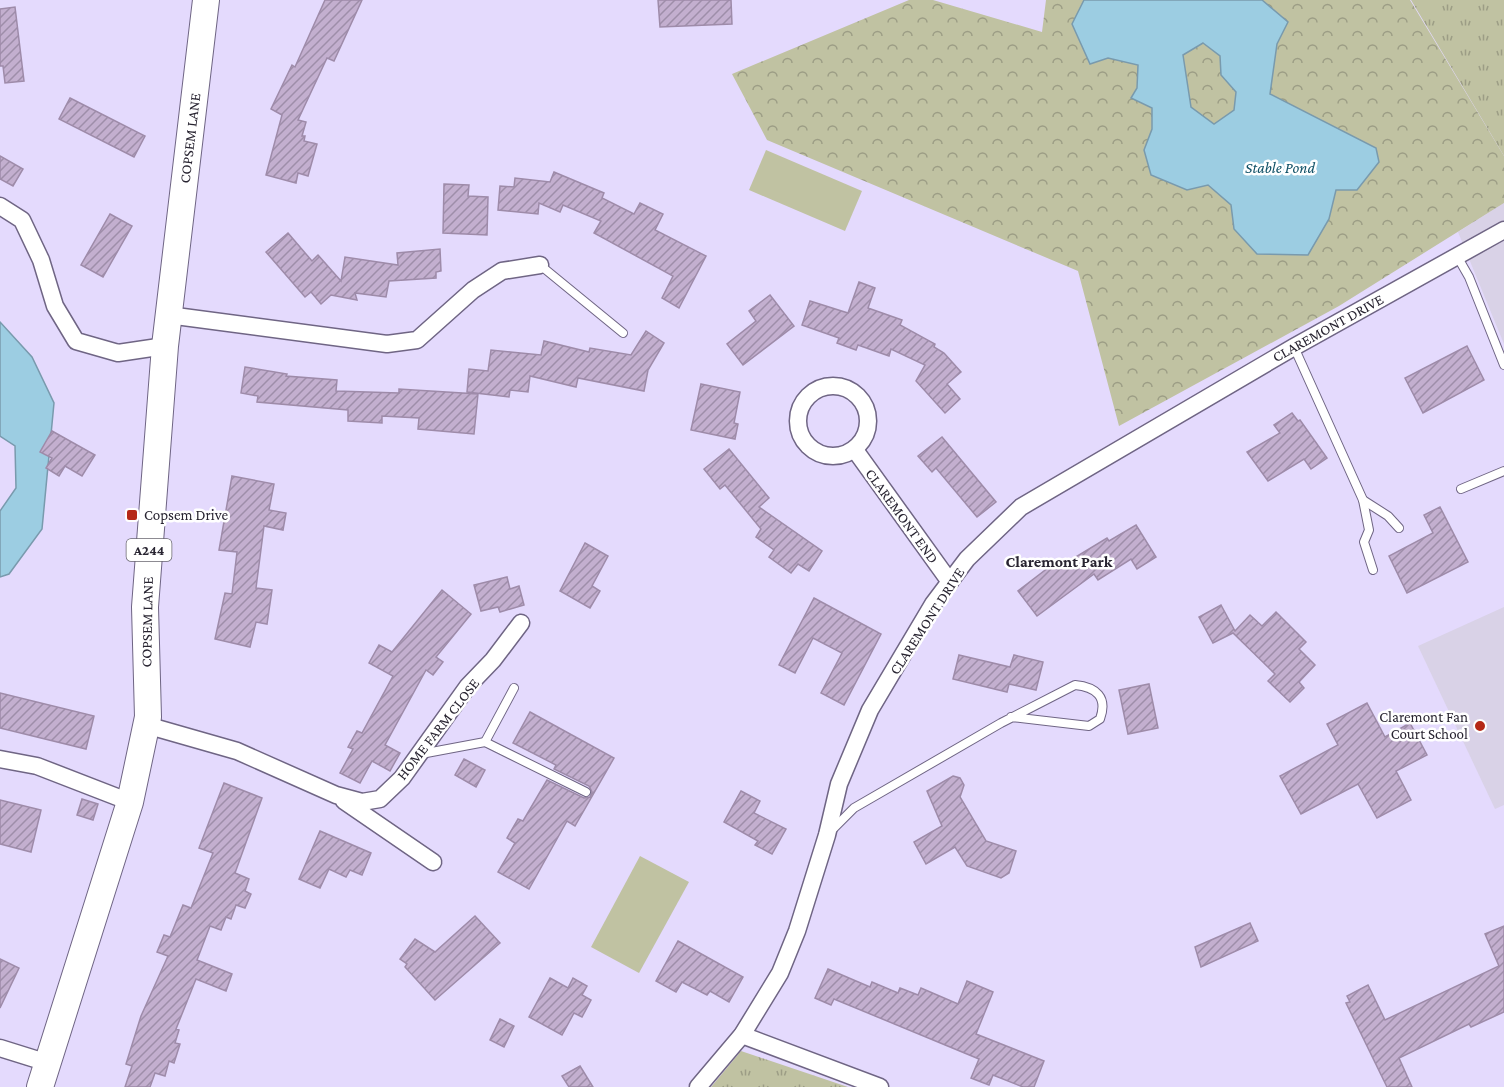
<svg xmlns="http://www.w3.org/2000/svg" width="1504" height="1087" viewBox="0 0 1504 1087" font-family="'Crimson Pro',serif">
<style>
.education{fill:#d9d2e7}
.grass{fill:url(#grass-tufts)}
.forest{fill:url(#forest-crowns)}
.pitch{fill:#c0c2a2}
.water{fill:#9ccde2;stroke:#799aad;stroke-width:1.5;fill-rule:evenodd}
.building{fill:url(#building-hatch);stroke:#9e8ba9;stroke-width:1.5}
.lines{fill:none;stroke-linecap:round;stroke-linejoin:round}
.lane-casing{stroke:#6f6584;stroke-width:10}
.street-casing{stroke:#6f6584;stroke-width:19}
.primary-casing{stroke:#6f6584;stroke-width:28}
.lane{stroke:#fff;stroke-width:8}
.street{stroke:#fff;stroke-width:16}
.primary{stroke:#fff;stroke-width:26}
.poi-dot{fill:#b52817;stroke:#fff;stroke-width:2}
.labels{text-anchor:middle;stroke-width:5;stroke-linejoin:round;paint-order:stroke}
.shield{fill:#fff;stroke:#68666f;stroke-width:1.5}
.shield-label{font-size:14px;font-weight:bold;fill:#282431}
.street-label{font-size:15px;fill:#282431;stroke:#fff}
.poi-label{font-size:15px;fill:#282431;stroke:#fff;text-anchor:start}
.water-label{font-size:16px;font-style:italic;fill:#105167;stroke:#fff}
.neighbourhood-label{font-size:16px;font-weight:bold;fill:#282431;stroke:#fff}
</style>
<defs>
<pattern id="grass-tufts" width="24" height="20" patternUnits="userSpaceOnUse" patternTransform="scale(1.5)"><rect width="24" height="20" fill="#c0c2a2"/><path d="M3 7l-1-3M5 7V3M7 7l1-3M15 17l-1-3M17 17v-4M19 17l1-3" fill="none" stroke="#9c9d85"/></pattern>
<pattern id="forest-crowns" width="20" height="18" patternUnits="userSpaceOnUse" patternTransform="scale(1.5)"><rect width="20" height="18" fill="#c0c2a2"/><path d="M2 6a3 3 0 1 1 6 0M12 15a3 3 0 1 1 6 0" fill="none" stroke="#9c9d85"/></pattern>
<pattern id="building-hatch" width="6" height="6" patternUnits="userSpaceOnUse" patternTransform="scale(1.5)"><rect width="6" height="6" fill="#c3afcf"/><path d="M-1 1l2-2M0 6l6-6M5 7l2-2" fill="none" stroke="#9e8ea9"/></pattern>
</defs>
<rect width="100%" height="100%" fill="#e4dafd"/>
<g class="education">
<path d="M1504,203V344L1458,232Z"/>
<path d="M1504,607V805L1495,809L1418,646Z"/>
</g>
<g class="grass">
<path d="M1411,0H1504V156Z"/>
<path d="M741,1051L848,1087H711Z"/>
</g>
<path class="forest" d="M909,0H933L1042,32L1046,0H1410L1504,156V203L1339,306L1119,426L1078,271L767,140L732,74Z"/>
<g class="pitch">
<path d="M766,150L862,191L845,231L749,190Z"/>
<path d="M640,856L689,882L639,973L591,947Z"/>
</g>
<g class="water">
<path d="M1084,0H1262L1288,22L1277,44L1270,94L1376,148L1379,162L1357,190H1336L1329,219L1308,255L1257,254L1234,229L1231,205L1208,185L1187,190L1151,175L1144,150L1152,129V108L1131,98L1137,88L1138,65L1108,58L1090,64L1072,24ZM1203,43L1220,56L1221,75L1236,92L1234,110L1214,124L1191,107L1183,55Z"/>
<path d="M0,322L32,357L54,403L42,529L9,574L0,577V511L16,488L15,446L0,436Z"/>
</g>
<g class="building">
<path d="M325,0H362L334,61L327,58L298,120L306,122L302,136H305L304,141L317,144L308,176L298,173L296,183L266,175L282,115L271,109L292,65L295,67Z"/>
<path d="M658,0H731L732,24L660,27Z"/>
<path d="M15,7L24,81L5,83L3,66H0V9Z"/>
<path d="M70,98L145,136L134,157L59,119Z"/>
<path d="M0,156L23,169L13,186L0,179Z"/>
<path d="M554,172L604,193L602,198L634,214L640,203L663,214L655,230L706,256L679,308L662,298L673,276L594,233L601,221L563,205L560,212L539,203L538,214L498,210L500,186L514,187L515,178L550,182Z"/>
<path d="M444,184L469,185L468,196L488,197L487,235L443,233Z"/>
<path d="M110,214L132,226L103,277L81,265Z"/>
<path d="M288,233L312,261L318,255L341,281L345,257L398,265L397,253L440,249L441,271L436,272V278L389,281L386,297L355,293L357,300L331,295L321,304L311,292L305,297L266,252Z"/>
<path d="M859,282L875,288L868,308L902,320L900,325L935,344L934,347L944,353L961,372L947,384L960,399L945,413L916,381L925,365L891,349L889,356L858,345L856,350L837,343L839,338L802,325L810,301L848,313Z"/>
<path d="M770,295L794,326L743,365L727,344L756,321L749,311Z"/>
<path d="M646,331L664,343L648,370L644,391L578,378L576,387L530,376L528,392L510,390L509,397L467,392L469,369L488,371L491,350L541,355L544,341L589,352L590,348L631,355Z"/>
<path d="M1467,346L1484,380L1423,413L1405,378Z"/>
<path d="M245,367L287,374L286,376L337,380L336,391L399,393V389L478,394L474,434L418,429L419,418L382,416V423L348,421V410L257,402L258,396L241,393Z"/>
<path d="M701,384L740,392L734,423L738,424L735,439L691,430Z"/>
<path d="M1292,413L1298,421L1300,420L1327,458L1311,469L1304,459L1268,481L1247,452L1280,433L1274,425Z"/>
<path d="M52,431L95,455L82,476L65,466L59,476L46,468L52,458L40,452Z"/>
<path d="M942,437L996,502L977,517L936,468L932,472L918,456Z"/>
<path d="M729,449L769,498L759,507L822,551L809,571L798,564L791,573L769,557L774,550L756,537L761,529L725,485L720,489L704,469Z"/>
<path d="M232,476L274,484L269,510L286,513L283,530L264,526L256,588L272,590L267,624L256,622L250,647L215,639L225,593L232,594L237,552L219,550Z"/>
<path d="M1440,507L1468,562L1407,593L1389,556L1433,533L1424,515Z"/>
<path d="M1136,525L1156,557L1137,569L1131,559L1098,580L1094,574L1037,616L1018,591L1057,561L1061,566L1107,538L1109,541Z"/>
<path d="M585,543L608,556L592,586L600,591L590,608L560,591Z"/>
<path d="M507,577L510,589L519,586L524,605L500,612L498,607L481,611L474,585Z"/>
<path d="M442,590L471,614L436,657L443,662L433,675L426,670L385,745L400,753L390,771L372,761L360,783L340,773L353,749L348,747L357,731L362,733L393,676L369,663L379,645L392,652Z"/>
<path d="M814,598L881,634L844,705L821,693L842,653L813,638L795,673L779,665Z"/>
<path d="M1221,605L1235,631L1250,615L1262,626L1276,612L1306,642L1299,649L1315,665L1299,682L1304,688L1290,702L1268,681L1275,674L1233,633L1213,643L1199,617Z"/>
<path d="M959,655L1010,667L1014,655L1043,662L1036,690L1009,684L1007,692L953,679Z"/>
<path d="M1149,684L1158,728L1128,734L1119,690Z"/>
<path d="M0,693L94,716L86,749L0,728Z"/>
<path d="M1367,703L1385,737L1410,723L1427,755L1396,771L1411,800L1377,818L1358,784L1301,814L1280,776L1338,745L1327,724Z"/>
<path d="M530,712L614,758L575,826L567,821L529,889L498,872L515,843L507,838L518,819L523,821L547,780L584,798L590,797L592,792L589,786L554,769L556,765L513,743Z"/>
<path d="M464,759L485,770L476,787L455,775Z"/>
<path d="M953,776L960,778L964,785L960,797L986,841L1016,851L1009,873L1001,878L967,866L955,847L926,864L914,842L942,826L927,791Z"/>
<path d="M224,783L262,798L235,873L249,879L245,891L251,894L245,908L236,905L231,919L226,917L221,930L210,926L197,960L232,974L226,991L196,979L176,1029L179,1030L175,1043L180,1044L174,1063L169,1061L165,1076L155,1073L150,1087H125L132,1066L126,1064L141,1016L168,956L157,952L164,935L170,937L183,905L191,908L213,853L199,848Z"/>
<path d="M741,791L760,801L754,813L786,829L772,854L755,845L758,841L724,822Z"/>
<path d="M82,799L98,804L93,820L77,815Z"/>
<path d="M0,800L41,810L31,852L0,844Z"/>
<path d="M320,831L371,853L362,875L350,870L346,877L329,869L320,888L299,879Z"/>
<path d="M475,916L500,943L435,1000L405,967L407,964L400,959L415,939L435,952Z"/>
<path d="M1250,923L1258,941L1201,967L1195,947Z"/>
<path d="M1504,926V1012L1471,1027L1469,1024L1399,1058L1412,1087H1387L1346,1003L1350,1002L1347,996L1368,985L1385,1020L1499,966L1485,934Z"/>
<path d="M678,941L743,977L729,1002L710,991L707,995L682,982L676,992L656,981Z"/>
<path d="M0,959L19,968L0,1008Z"/>
<path d="M828,969L870,987L872,982L898,993L900,988L918,995L921,988L958,1004L967,981L993,992L976,1034L1044,1061L1034,1087H1023L993,1075L989,1085L971,1078L979,1059L834,999L831,1005L815,998Z"/>
<path d="M550,978L568,988L573,978L587,986L582,995L591,1000L582,1017L574,1013L562,1035L529,1017Z"/>
<path d="M500,1019L514,1026L504,1047L490,1040Z"/>
<path d="M580,1066L593,1087H569L562,1076Z"/>
</g>
<g class="lines">
<g class="lane-casing">
<g id="lane">
<path d="M1457,256L1469,277L1504,365"/>
<path d="M540,265L623,333"/>
<path d="M1294,347L1363,500L1369,530L1364,542L1373,570"/>
<path d="M1461,489L1504,471"/>
<path d="M1363,500L1388,516L1399,528"/>
<path d="M485,742L514,688"/>
<path d="M421,754L485,742L586,792"/>
<path d="M830,832L854,808L1001,723L1075,685C1096,687 1108,697 1100,719L1089,726L1011,717"/>
</g>
</g>
<g class="street-casing">
<g id="street">
<path d="M0,206L22,220L41,260L55,306L76,341L118,353L165,346"/>
<path d="M168,315L387,344L417,340L473,290L502,271L540,265"/>
<circle cx="833" cy="421" r="35"/>
<path d="M855,450L950,582"/>
<path d="M146,725L237,751L336,795L362,802L380,799L402,778L468,686L493,660L521,623"/>
<path d="M0,759L37,766L130,802"/>
<path d="M344,801L433,862"/>
<path d="M742,1035L880,1087"/>
<path d="M0,1048L48,1063"/>
<path d="M698,1087L742,1035L780,973L797,931L827,835L839,784L870,710L933,604L967,559L1021,507L1294,347L1504,230"/>
</g>
</g>
<g class="primary-casing">
<path id="primary" d="M40,1087L130,802L148,717L145,607L165,346L206,0"/>
</g>
<use href="#lane" class="lane"/>
<use href="#street" class="street"/>
<use href="#primary" class="primary"/>
</g>
<g class="poi-dot">
<rect x="126" y="509" width="12" height="12" rx="3"/>
<circle cx="1480" cy="726" r="6"/>
</g>
<g class="labels">
<rect class="shield" x="126.5" y="539" width="45" height="22" rx="4.5"/>
<g class="shield-label">
<text x="149" y="555">A244</text>
</g>
<g class="street-label">
<text transform="translate(190 138) rotate(-83)" y="5">COPSEM LANE</text>
<text transform="translate(1328 328) rotate(-29)" y="5">CLAREMONT DRIVE</text>
<text transform="translate(902 516) rotate(54)" y="5">CLAREMONT END</text>
<text transform="translate(927 621) rotate(-57)" y="5">CLAREMONT DRIVE</text>
<text transform="translate(147 622) rotate(-89)" y="5">COPSEM LANE</text>
<text transform="translate(438 729) rotate(-52)" y="5">HOME FARM CLOSE</text>
</g>
<g class="poi-label">
<text x="144" y="520">Copsem Drive</text>
<text x="1468" y="722" text-anchor="end">Claremont Fan<tspan x="1468" dy="17">Court School</tspan></text>
</g>
<g class="water-label">
<text x="1280" y="173">Stable Pond</text>
</g>
<g class="neighbourhood-label">
<text x="1059" y="567">Claremont Park</text>
</g>
</g>
</svg>
